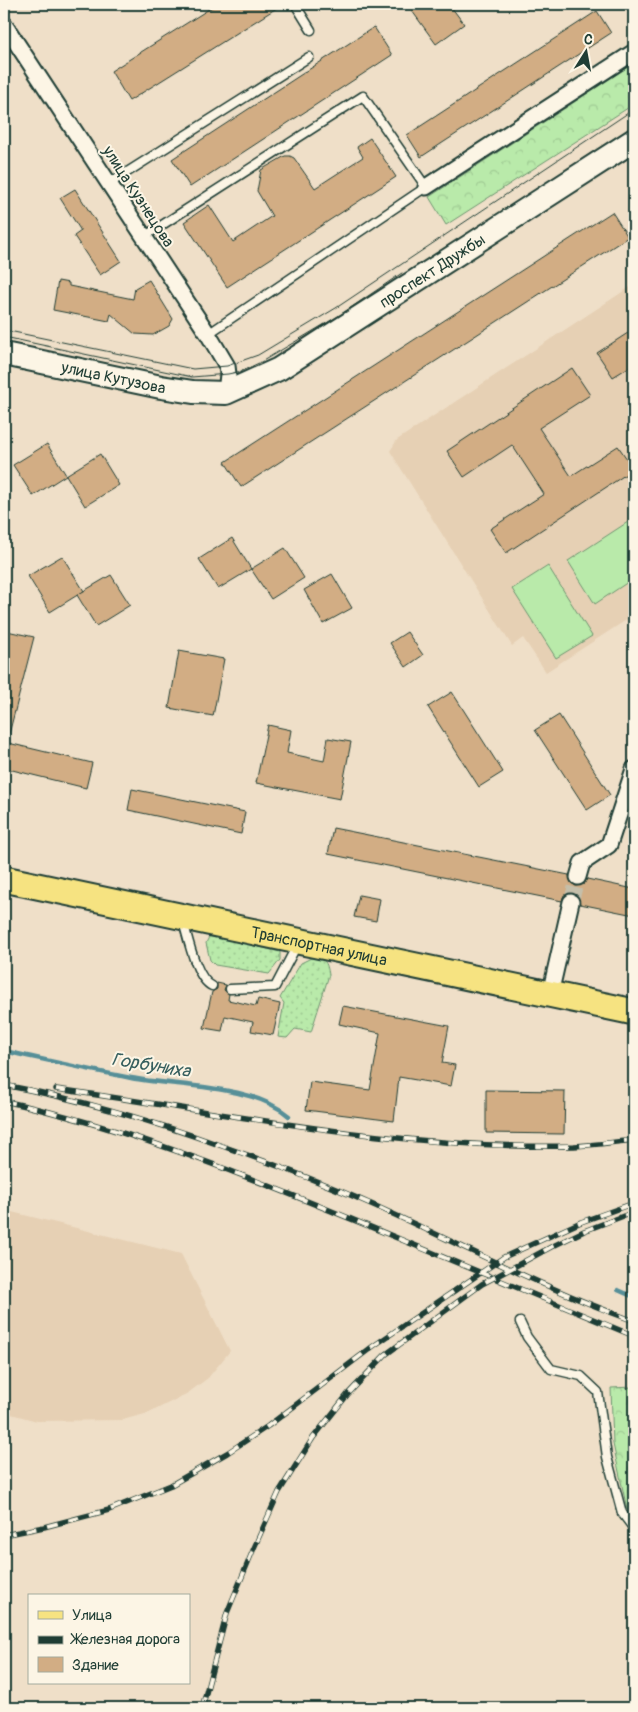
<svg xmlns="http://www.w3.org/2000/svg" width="638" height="1712" viewBox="0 0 638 1712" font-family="Pangolin,sans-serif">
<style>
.built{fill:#e6d0b4}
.grass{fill:url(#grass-dots);stroke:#6c946f}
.forest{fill:url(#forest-crowns);stroke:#6c946f}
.pitch{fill:#b9eaaa;stroke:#6c946f}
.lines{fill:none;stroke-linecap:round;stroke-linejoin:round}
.stream{stroke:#568f98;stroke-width:4.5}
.building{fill:#d2ad84;stroke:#1f3d34}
.street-tunnel{stroke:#c5bfaa;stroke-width:15;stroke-dasharray:15 8;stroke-linecap:butt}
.lane-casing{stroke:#1f3d34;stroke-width:11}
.street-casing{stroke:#1f3d34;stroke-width:19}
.secondary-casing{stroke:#1f3d34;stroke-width:26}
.primary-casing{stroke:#1f3d34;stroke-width:29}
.lane{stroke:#fcf5e5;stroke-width:8}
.street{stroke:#fcf5e5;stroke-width:15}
.secondary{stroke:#fcf5e5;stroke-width:22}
.primary{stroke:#f6e381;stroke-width:25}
.tram{stroke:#1f3d34;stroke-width:1}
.rail-casing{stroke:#1f3d34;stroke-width:5.5}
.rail{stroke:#fcf5e5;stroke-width:4;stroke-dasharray:11;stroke-linecap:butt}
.labels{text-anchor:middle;stroke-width:4;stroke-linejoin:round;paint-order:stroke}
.street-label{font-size:16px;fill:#1f3d34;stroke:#fcf5e5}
.water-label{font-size:18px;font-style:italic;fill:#365f5e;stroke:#fcf5e5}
</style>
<defs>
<pattern id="grass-dots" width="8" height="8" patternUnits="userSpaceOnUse" patternTransform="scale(1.25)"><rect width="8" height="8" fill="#b9eaaa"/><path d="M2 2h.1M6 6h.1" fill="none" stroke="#9fca93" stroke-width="1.8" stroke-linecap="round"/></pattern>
<pattern id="forest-crowns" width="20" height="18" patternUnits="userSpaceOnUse" patternTransform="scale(1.25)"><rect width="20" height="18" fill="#b9eaaa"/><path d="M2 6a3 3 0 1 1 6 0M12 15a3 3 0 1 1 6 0" fill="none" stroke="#9fca93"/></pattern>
</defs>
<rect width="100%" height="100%" fill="#efdfc8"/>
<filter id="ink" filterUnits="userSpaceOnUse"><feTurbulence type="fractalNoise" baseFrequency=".02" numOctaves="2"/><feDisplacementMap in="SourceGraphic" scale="10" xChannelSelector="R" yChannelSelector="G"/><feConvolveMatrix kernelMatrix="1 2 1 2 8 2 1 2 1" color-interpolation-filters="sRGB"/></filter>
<g filter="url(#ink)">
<g class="built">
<path d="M630,287L634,293V615L546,672L523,638L512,646L390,451L397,440Z"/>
<path d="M4,1210L181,1254L230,1351L208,1378L188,1393L149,1413L122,1420L37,1421L4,1412Z"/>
</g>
<g class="grass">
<path d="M210,935L280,952V960L269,974L215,965L210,960L206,943Z"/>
<path d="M311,958C325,957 327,962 329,975L311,1032L295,1029L287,1038L278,1037L284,1003L280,998L301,963Z"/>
</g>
<g class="forest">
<path d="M634,63V104L446,225L429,197Z"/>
<path d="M633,1387L634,1388V1519L627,1509L613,1444L611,1388Z"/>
</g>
<g class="pitch">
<path d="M634,518V578L595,604L568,561Z"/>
<path d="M548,566L592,636L556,658L512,589Z"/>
</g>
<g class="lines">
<g class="stream">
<path d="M4,1051C46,1060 89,1070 131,1078C179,1087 252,1084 289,1116"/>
<path d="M618,1290L634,1297"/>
</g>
</g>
<g class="building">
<path d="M217,4H283L129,101L111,71Z"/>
<path d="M407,4H449L464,24L436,44Z"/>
<path d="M597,11L611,33L421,157L407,135Z"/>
<path d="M374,27L392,55L190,187L172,159Z"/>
<path d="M370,138L396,177L227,287L184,222L209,205L233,242L272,216L257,191L261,170L285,156H290L294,158L315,188L363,157L357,147Z"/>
<path d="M75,189L121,261L100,275L74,236L81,231L60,198Z"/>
<path d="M612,212L628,237L241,487L225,462Z"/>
<path d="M149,280L173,319L169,326L153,335L135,334L111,314L109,321L53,310L58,281L69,283V286L133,299L135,288Z"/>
<path d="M634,329V364L613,377L597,353Z"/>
<path d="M572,368L590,395L539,428L571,476L618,446L634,469L506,553L490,529L544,494L512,445L464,477L447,451Z"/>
<path d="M47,444L66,475L33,496L13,465Z"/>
<path d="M100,454L119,485L85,506L66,475Z"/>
<path d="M232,538L251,569L218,589L199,559Z"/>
<path d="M285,548L304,578L271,599L251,569Z"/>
<path d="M62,556L84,591L50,612L28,576Z"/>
<path d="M332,574L352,608L323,624L304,590Z"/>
<path d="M111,575L130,605L96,626L77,595Z"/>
<path d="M7,631L34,637L8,738L4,737V645Z"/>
<path d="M407,632L423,655L406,667L390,643Z"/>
<path d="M179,651L224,659L213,716L169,708Z"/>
<path d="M452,692L503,772L479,787L428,707Z"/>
<path d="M559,715L610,795L587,810L535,730Z"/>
<path d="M268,725L291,730L287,753L324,761L328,738L351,742L340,799L256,783Z"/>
<path d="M4,742L92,763L86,788L4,768Z"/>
<path d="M132,789L245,812L241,834L128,810Z"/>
<path d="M333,828L569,875L571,883L576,886L584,884L587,879L634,889V915L580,904L578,896L573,893L564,895L562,901L328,854Z"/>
<path d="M359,895L380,899L376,921L354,917Z"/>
<path d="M217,983L226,985L224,990L229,994L228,1000L256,1006L258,999L280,1004L273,1035L251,1031L253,1022L225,1016L222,1031L204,1028L212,992L217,989Z"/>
<path d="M343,1006L449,1026L442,1063L455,1065L451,1086L399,1077L394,1121L306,1110L310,1082L370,1090L380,1033L339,1024Z"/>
<path d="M486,1090L565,1091L564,1134L486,1133Z"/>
</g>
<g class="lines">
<path class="street-tunnel" d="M571,902L578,877"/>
<g class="lane-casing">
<g id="lane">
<path d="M295,4L311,30"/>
<path d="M110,183L309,57"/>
<path d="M145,236L363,96L426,187L208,334"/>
<path d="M183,921C188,938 196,979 212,986"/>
<path d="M230,989L275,987L297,945"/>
<path d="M520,1322L527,1337L551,1369L581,1376L598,1392L607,1457L622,1513L634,1529"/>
</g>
</g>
<g class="street-casing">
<g id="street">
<path d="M4,24L208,334L227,366L228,374L226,393"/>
<path d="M426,187L634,52"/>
<path d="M578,877L582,863L609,845L634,769"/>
<path d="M550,994L571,902"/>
</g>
</g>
<g class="secondary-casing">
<g id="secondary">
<path id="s1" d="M4,354L161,387L193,392L226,393L279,369L634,140"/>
</g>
</g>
<g class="primary-casing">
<g id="primary">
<path id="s2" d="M4,879L634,1012"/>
</g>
</g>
<use href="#lane" class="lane"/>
<use href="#street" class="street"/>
<use href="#secondary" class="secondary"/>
<use href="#primary" class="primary"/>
<g class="tram">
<path d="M4,330L193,369L227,366L258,355L336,308L634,109"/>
<path d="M9,338L192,377L228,374L242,371L261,362L340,315L402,273"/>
</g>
<g class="rail-casing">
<g id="rail">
<path d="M4,1085C79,1099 153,1121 225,1147C282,1167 339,1189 393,1214C473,1251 551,1291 634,1321"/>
<path d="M56,1089C228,1113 400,1150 574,1146C594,1145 614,1142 634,1140"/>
<path d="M4,1101C128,1128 244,1175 361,1223C452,1261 543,1298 634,1336"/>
<path d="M4,1535L44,1527L109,1510L171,1485L227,1453L268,1426L372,1347L504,1257L581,1222L634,1203"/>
<path d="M202,1708L227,1613L254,1548L279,1492L313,1438L348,1394L385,1355L482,1284L551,1247L584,1231L634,1212"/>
</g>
</g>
<use href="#rail" class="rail"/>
</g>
</g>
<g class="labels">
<g class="street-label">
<text transform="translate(139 196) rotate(57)" y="6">улица Кузнецова</text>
<text dy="6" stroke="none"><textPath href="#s1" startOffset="466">проспект Дружбы</textPath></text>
<text dy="6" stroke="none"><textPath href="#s1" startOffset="112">улица Кутузова</textPath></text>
<text dy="6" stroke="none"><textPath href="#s2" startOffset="322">Транспортная улица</textPath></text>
</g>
<g class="water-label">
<text transform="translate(151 1065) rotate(9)" y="6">Горбуниха</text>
</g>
</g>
<rect width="638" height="1712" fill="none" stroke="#fcf5e5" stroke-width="20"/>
<rect x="10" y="10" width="618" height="1692" fill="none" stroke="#1f3d34" stroke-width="2" filter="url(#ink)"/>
<rect x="28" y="1594" width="162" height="90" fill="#fcf5e5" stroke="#a4ab9e"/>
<rect x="38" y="1611" width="25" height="8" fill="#f6e381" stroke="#a4ab9e"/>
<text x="72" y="1620" font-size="15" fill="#1f3d34">Улица</text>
<rect x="38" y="1636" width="25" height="8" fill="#1f3d34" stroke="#a4ab9e"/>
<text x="72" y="1644" font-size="15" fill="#1f3d34">Железная дорога</text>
<rect x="38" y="1657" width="25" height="15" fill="#d2ad84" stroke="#a4ab9e"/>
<text x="72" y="1670" font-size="15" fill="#1f3d34">Здание</text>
<g transform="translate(586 52) rotate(11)" stroke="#fcf5e5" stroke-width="4" paint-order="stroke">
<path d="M0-4L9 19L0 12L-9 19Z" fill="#1f3d34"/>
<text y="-8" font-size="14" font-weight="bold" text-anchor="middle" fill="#1f3d34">С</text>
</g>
</svg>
